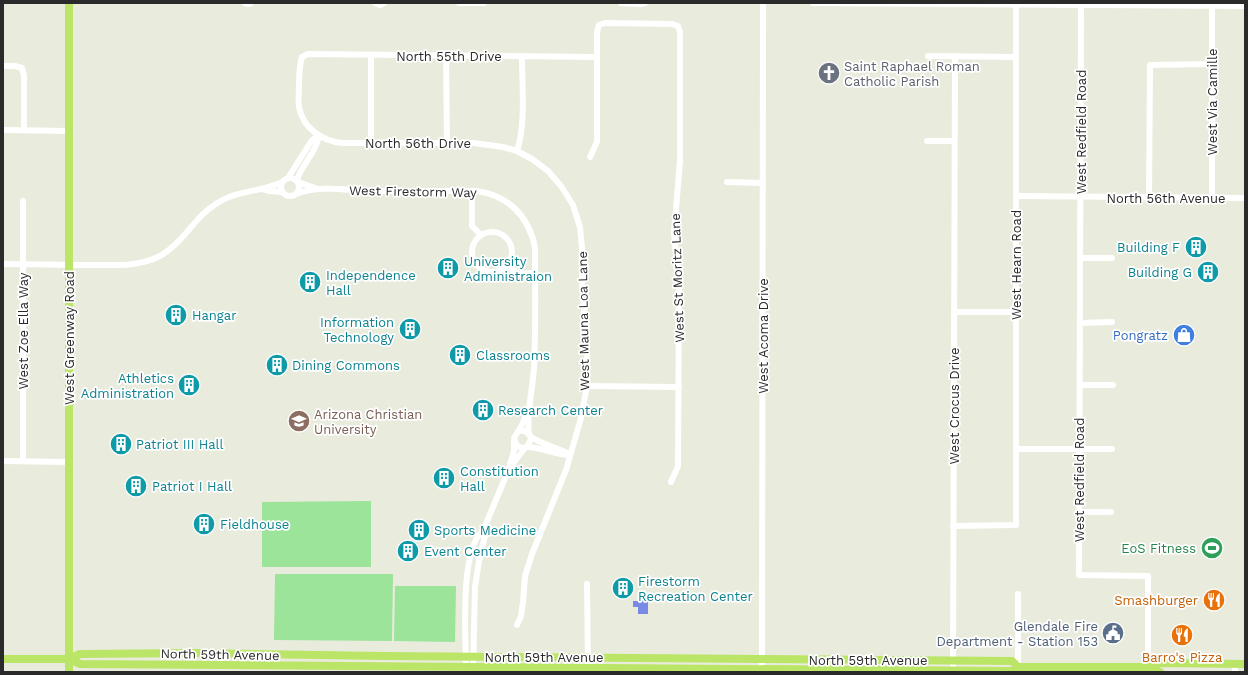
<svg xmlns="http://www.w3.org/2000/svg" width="1248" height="675" viewBox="0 0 1248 675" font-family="'Work Sans',sans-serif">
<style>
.pitch{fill:#9be49a}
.water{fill:#788ae5}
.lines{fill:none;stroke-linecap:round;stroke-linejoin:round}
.minor{stroke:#fff;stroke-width:6}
.major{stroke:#bbe567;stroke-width:8}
.labels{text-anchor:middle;stroke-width:3.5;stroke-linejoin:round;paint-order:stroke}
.street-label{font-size:13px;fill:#2a2a2a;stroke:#fff}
.worship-label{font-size:13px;fill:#5b616d;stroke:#fff;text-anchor:start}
.culture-label{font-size:13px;fill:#0d838f;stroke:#fff;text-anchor:start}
.shop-label{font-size:13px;fill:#366cbe;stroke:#fff;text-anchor:end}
.education-label{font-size:13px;fill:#785e54;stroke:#fff;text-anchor:start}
.leisure-label{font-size:13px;fill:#27864d;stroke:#fff;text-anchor:end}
.food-label{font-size:13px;fill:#c56008;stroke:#fff;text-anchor:end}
.service-label{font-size:13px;fill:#4e5e75;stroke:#fff;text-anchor:end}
</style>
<rect width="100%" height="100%" fill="#e9ebdd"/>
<g class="pitch">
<path d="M371,501V567H262V502Z"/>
<path d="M275,574H393L392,641L274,640Z"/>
<path d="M395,586H456L455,642L394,641Z"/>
</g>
<path class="water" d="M638,595H648V614H638V607H633V601H638Z"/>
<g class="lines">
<g class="minor">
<path d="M245,3L249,4L251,3"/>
<path d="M375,3L380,5L384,3"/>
<path d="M459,3H484"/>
<path d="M621,3L641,4L645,3"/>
<path d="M813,3L1245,6"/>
<path d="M1081,5L1079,575L1148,576V667"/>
<path d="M1212,6V198"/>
<path d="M446,56L447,143"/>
<path d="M928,56L1016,57"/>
<path d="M3,66H15L22,68L24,76V130"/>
<path d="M3,130L69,131"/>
<path d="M927,141H954"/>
<path d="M371,143V55"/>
<path d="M517,151C526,123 522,87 522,57"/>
<path d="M590,157L597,142V32L599,25L605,23L672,24L678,26L680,32V161L674,233L679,289L678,466L671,482"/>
<circle cx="290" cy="187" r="9"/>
<path d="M288,178L312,140L319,136"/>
<path d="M297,180C302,164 316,153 319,136"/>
<path d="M298,182L318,189"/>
<path d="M727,182L763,183"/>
<path d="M262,189L268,191L282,192"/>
<path d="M472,191V226L481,235"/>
<path d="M296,194C318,185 345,190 369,191C404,191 440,191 476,191C508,195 529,216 535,248C535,287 536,327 534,367C533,387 526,416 529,434"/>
<path d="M1016,196L1245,198"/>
<path d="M1149,198L1150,65L1212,64"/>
<path d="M23,201V461"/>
<circle cx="492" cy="252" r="20"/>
<path d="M1080,258H1112"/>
<path d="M3,264C32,264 62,265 91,265C115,265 138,267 160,256C178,246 189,228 203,214C223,196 236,194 261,189C268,187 274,185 281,183"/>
<path d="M508,266L518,274L535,273"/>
<path d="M954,312H1016"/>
<path d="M1080,323L1112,322"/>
<path d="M1080,385H1113"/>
<path d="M587,386L679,387"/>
<path d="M519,431C525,430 530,433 531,439L527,447L522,448L517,446L514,438L522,425L528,410"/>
<path d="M531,437C543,445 557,447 569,454"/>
<path d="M527,447C542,447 555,455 570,455"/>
<path d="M1016,449H1112"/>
<path d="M3,461L68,462"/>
<path d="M511,466L525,448"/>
<path d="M1079,512H1111"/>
<path d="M953,526L1016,525V5"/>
<path d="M587,584L588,668"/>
<path d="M517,625L521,616L523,602L525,576L532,554L566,470L581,418L587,386V354L582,282V248L580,227L573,205L561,186L548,171L532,159L517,151L503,147L474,143H342C323,141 303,129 299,107C298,100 299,92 299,85C299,75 299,66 302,57L308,54L597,57"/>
<path d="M1235,664V672"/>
<path d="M1018,667V594"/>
<path d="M762,669L763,3"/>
<path d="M953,671L955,56"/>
<path d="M466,672C466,643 459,548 483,531"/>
<path d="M473,672L475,587L479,561L485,536L483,531L508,471L514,451V442"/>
</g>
<g class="major">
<path d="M3,659H69L80,664L1012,671L1018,667H1148L1161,663L1245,664"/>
<path d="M69,659L80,654L196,653L383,656L1012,661L1018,667"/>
<path d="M1148,667L1160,672"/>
<path d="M69,672V3"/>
</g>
</g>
<defs>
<g id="church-disc" transform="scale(1.15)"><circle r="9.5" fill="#6b7280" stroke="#fff"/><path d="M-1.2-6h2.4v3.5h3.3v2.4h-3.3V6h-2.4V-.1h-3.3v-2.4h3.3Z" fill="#fff"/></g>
<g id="building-disc" transform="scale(1.15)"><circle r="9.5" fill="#0f9aa8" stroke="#fff"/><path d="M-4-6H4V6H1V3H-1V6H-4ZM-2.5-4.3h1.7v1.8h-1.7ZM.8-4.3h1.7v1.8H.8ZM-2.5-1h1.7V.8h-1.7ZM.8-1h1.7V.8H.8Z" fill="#fff"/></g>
<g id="shop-disc" transform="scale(1.15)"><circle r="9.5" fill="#3f7fe0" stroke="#fff"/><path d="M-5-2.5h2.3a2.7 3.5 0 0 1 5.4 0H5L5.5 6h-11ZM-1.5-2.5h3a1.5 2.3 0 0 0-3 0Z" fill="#fff"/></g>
<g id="university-disc" transform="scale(1.15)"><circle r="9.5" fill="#8d6e63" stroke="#fff"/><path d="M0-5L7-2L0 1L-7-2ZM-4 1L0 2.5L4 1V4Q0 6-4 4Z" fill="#fff"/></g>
<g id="stadium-disc" transform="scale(1.15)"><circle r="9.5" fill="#2e9e5b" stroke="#fff"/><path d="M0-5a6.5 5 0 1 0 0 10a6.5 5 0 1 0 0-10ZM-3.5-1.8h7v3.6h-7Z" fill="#fff"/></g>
<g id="restaurant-disc" transform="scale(1.15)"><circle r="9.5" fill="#e8710a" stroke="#fff"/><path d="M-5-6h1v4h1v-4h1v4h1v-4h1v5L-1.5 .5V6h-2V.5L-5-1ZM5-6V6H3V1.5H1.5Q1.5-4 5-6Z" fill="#fff"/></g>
<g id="civic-disc" transform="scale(1.15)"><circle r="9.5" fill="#5c6f8a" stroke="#fff"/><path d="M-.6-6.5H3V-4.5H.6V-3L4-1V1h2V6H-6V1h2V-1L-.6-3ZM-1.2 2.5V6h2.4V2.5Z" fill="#fff"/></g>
</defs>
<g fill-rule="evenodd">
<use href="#church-disc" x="829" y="73"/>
<use href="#building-disc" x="1196" y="247"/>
<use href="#building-disc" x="448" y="268"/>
<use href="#building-disc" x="1208" y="272"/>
<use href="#building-disc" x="310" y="282"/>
<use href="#building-disc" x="176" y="315"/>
<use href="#building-disc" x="410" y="329"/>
<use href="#shop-disc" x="1184" y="335"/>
<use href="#building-disc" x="460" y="355"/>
<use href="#building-disc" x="277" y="365"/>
<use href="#building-disc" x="189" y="385"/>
<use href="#building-disc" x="483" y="410"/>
<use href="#university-disc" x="299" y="421"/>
<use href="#building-disc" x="121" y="444"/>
<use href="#building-disc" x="444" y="478"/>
<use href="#building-disc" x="136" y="486"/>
<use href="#building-disc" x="204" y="524"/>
<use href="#building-disc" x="419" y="530"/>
<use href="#stadium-disc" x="1212" y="548"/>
<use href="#building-disc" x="408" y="551"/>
<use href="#building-disc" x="623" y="588"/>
<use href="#restaurant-disc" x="1214" y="600"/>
<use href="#civic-disc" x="1113" y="633"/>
<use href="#restaurant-disc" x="1182" y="635"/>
</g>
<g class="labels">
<g class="street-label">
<text x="449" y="61">North 55th Drive</text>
<text transform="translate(1212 102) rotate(-90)" y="5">West Via Camille</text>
<text transform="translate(1081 132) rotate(-90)" y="5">West Redfield Road</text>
<text x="418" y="148">North 56th Drive</text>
<text transform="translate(413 191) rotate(1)" y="5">West Firestorm Way</text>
<text x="1166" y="203">North 56th Avenue</text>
<text transform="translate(1016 265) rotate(-90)" y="5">West Hearn Road</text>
<text transform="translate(677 278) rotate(-92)" y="5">West St Moritz Lane</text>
<text transform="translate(583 321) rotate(-91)" y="5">West Mauna Loa Lane</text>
<text transform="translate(23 331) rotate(-90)" y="5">West Zoe Ella Way</text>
<text transform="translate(763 336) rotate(-90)" y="5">West Acoma Drive</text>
<text transform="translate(69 338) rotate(-90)" y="5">West Greenway Road</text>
<text transform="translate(954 406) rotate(-90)" y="5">West Crocus Drive</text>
<text transform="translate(1079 480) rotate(-90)" y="5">West Redfield Road</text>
<text transform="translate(220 654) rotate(1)" y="5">North 59th Avenue</text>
<text x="544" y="662">North 59th Avenue</text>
<text x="868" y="665">North 59th Avenue</text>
</g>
<g class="worship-label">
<text x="844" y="71">Saint Raphael Roman<tspan x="844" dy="15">Catholic Parish</tspan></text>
</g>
<g class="culture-label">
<text x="1180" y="252" text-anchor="end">Building F</text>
<text x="464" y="266">University<tspan x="464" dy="15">Administraion</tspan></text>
<text x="1192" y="277" text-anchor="end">Building G</text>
<text x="326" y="280">Independence<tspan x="326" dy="15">Hall</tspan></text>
<text x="192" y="320">Hangar</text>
<text x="394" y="327" text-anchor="end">Information<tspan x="394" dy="15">Technology</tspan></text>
<text x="476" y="360">Classrooms</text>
<text x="292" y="370">Dining Commons</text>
<text x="174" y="383" text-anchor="end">Athletics<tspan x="174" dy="15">Administration</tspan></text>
<text x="498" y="415">Research Center</text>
<text x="136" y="449">Patriot III Hall</text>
<text x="460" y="476">Constitution<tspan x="460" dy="15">Hall</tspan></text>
<text x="152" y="491">Patriot I Hall</text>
<text x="220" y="529">Fieldhouse</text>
<text x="434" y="535">Sports Medicine</text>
<text x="424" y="556">Event Center</text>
<text x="638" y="586">Firestorm<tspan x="638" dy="15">Recreation Center</tspan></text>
</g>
<g class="shop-label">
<text x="1168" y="340">Pongratz</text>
</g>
<g class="education-label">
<text x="314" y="419">Arizona Christian<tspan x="314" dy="15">University</tspan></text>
</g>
<g class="leisure-label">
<text x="1196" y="553">EoS Fitness</text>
</g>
<g class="food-label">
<text x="1198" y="605">Smashburger</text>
<text x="1182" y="662" text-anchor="middle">Barro's Pizza</text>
</g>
<g class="service-label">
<text x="1098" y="631">Glendale Fire<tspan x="1098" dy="15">Department - Station 153</tspan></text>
</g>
</g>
<rect width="1248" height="675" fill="none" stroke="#2a2a2a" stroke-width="8"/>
</svg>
